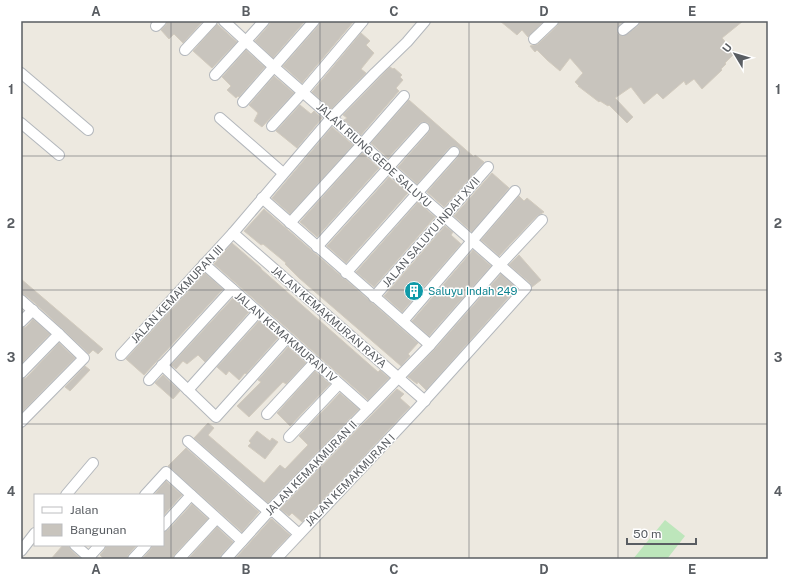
<svg xmlns="http://www.w3.org/2000/svg" width="789" height="580" viewBox="0 0 789 580" font-family="'Public Sans',sans-serif">
<style>
.green{fill:#bde6bb}
.building{fill:#c8c4bd;stroke:#d2cbbe}
.lines{fill:none;stroke-linecap:round;stroke-linejoin:round}
.street-casing{stroke:#b3b7bc;stroke-width:12}
.street{stroke:#fff;stroke-width:10}
.grid{fill:none;stroke:#595d62;stroke-width:1;stroke-opacity:0.55}
.labels{text-anchor:middle;stroke-width:3;stroke-linejoin:round;paint-order:stroke}
.street-label{font-size:11px;fill:#595d62;stroke:#fff}
.culture-label{font-size:11px;fill:#0d838f;stroke:#fff;text-anchor:start}
.neatline{fill:none;stroke:#595d62;stroke-width:1.5}
.grid-label{font-size:13px;text-anchor:middle;font-weight:bold;fill:#595d62}
</style>
<rect width="100%" height="100%" fill="#ede9e0"/>
<path class="green" d="M665,520L685,536L667,559H633Z"/>
<g class="building">
<path d="M167,21H203L183,43L174,34L169,39L161,30L166,25Z"/>
<path d="M271,21H305L273,58L255,41L269,25Z"/>
<path d="M320,21H354L302,83L283,66L319,25Z"/>
<path d="M500,21H544L528,37L522,30L517,35Z"/>
<path d="M559,21H624L619,25L617,31L618,34L624,36L638,26L640,21H743L722,38L735,53L725,63L726,64L721,69L722,70L702,89L694,79L686,85L684,81L663,99L657,93L644,104L631,87L615,98L633,117L627,123L609,105L608,106L600,101L599,102L578,86H579L575,82L583,73L570,58L560,71L547,60L537,50L535,52L530,46L538,44L557,26Z"/>
<path d="M217,24L237,42L212,68L193,51Z"/>
<path d="M361,33L370,41L366,45L374,53L361,69L366,73L331,109L312,92Z"/>
<path d="M246,50L265,67L239,97L238,96L236,98L227,90L231,86L222,77Z"/>
<path d="M390,67L393,69L394,68L402,75L400,77L403,80L396,88L399,91L361,135L344,120L347,118L343,115Z"/>
<path d="M274,76L294,93L262,127L254,121L258,113L249,105Z"/>
<path d="M409,100L474,157L475,155L484,162L444,207L427,192L459,156L460,150L458,147L452,146L449,148L417,184L398,167L429,132L430,126L428,123L422,122L419,124L388,158L371,143Z"/>
<path d="M300,105L311,114L314,111L322,118L297,148L276,131Z"/>
<path d="M332,127L353,145L290,214L272,198Z"/>
<path d="M362,153L379,168L317,237L300,222Z"/>
<path d="M492,173L509,188L472,232L454,216Z"/>
<path d="M389,177L408,193L346,263L327,246Z"/>
<path d="M519,196L524,201L527,198L544,212L537,216L499,256L481,240Z"/>
<path d="M418,202L435,217L374,287L356,272Z"/>
<path d="M264,209L340,275L342,278L345,279L418,343L408,354L410,356L401,366L299,278L285,264L286,263L263,244L261,245L244,231Z"/>
<path d="M445,226L453,232L451,235L461,244L402,312L384,296Z"/>
<path d="M232,243L261,268V269L378,372L380,370L389,378L368,400L214,264Z"/>
<path d="M473,250L491,266L429,336L412,321Z"/>
<path d="M519,255L541,280L532,287L530,283L509,265Z"/>
<path d="M205,273L223,289L144,375L126,359Z"/>
<path d="M501,274L517,288L426,390L418,382L417,384L408,377L435,349Z"/>
<path d="M21,279L103,349L98,354L93,350L89,354L37,305L25,295L21,294Z"/>
<path d="M233,298L249,312L205,362L198,355L187,364L183,361L176,369L171,365Z"/>
<path d="M33,319L50,334L21,364V328L26,327Z"/>
<path d="M259,321L278,338L246,374L245,373L239,380L229,371L226,375L217,367Z"/>
<path d="M59,343L75,358L21,413V379L26,378Z"/>
<path d="M288,347L306,363L286,384L283,382L249,417L237,406L261,382L258,380Z"/>
<path d="M85,366L90,370L70,391L65,387Z"/>
<path d="M315,371L330,384L290,426L277,413Z"/>
<path d="M163,375L180,391L173,399L155,383Z"/>
<path d="M397,389L404,394L400,398L410,407L302,522L292,513L289,516L280,509Z"/>
<path d="M340,393L359,409L268,503L194,438L208,423L214,428L208,435L264,483L280,465L285,469L308,445L299,436Z"/>
<path d="M257,431L270,441L272,438L278,442L265,459L248,446L251,443L249,441Z"/>
<path d="M186,448L259,512L242,532L168,466Z"/>
<path d="M166,481L182,495L163,516V495H154Z"/>
<path d="M192,504L208,519L174,555L173,559H142L151,549L152,545H163V532L168,530Z"/>
<path d="M271,519H272L290,535L271,555L270,558L235,559Z"/>
<path d="M217,527L233,542L221,555L220,559H188Z"/>
<path d="M63,545H68L71,550L81,559H51Z"/>
<path d="M106,545H137L128,555L127,559H104L100,555L105,549Z"/>
</g>
<g class="lines">
<g class="street-casing">
<g id="street">
<path d="M224,21L274,67L526,288L418,408L276,559"/>
<path d="M156,26L161,21"/>
<path d="M623,30L634,21"/>
<path d="M534,39L553,21"/>
<path d="M185,50L212,21"/>
<path d="M21,73L88,130"/>
<path d="M215,75L264,21"/>
<path d="M243,102L314,21"/>
<path d="M220,118L283,173"/>
<path d="M21,123L59,155"/>
<path d="M272,126L303,92L363,21"/>
<path d="M262,198L430,345"/>
<path d="M290,223L362,144L404,96"/>
<path d="M233,233L425,401"/>
<path d="M317,247L424,128"/>
<path d="M204,264L368,409"/>
<path d="M346,273L454,152"/>
<path d="M374,297L488,167"/>
<path d="M21,300L59,334L84,358L21,422"/>
<path d="M403,321L515,191"/>
<path d="M21,322L33,310"/>
<path d="M121,355L233,233L332,117L375,73L407,42L425,21"/>
<path d="M162,365L216,417L287,338"/>
<path d="M21,373L59,334"/>
<path d="M149,380L232,289"/>
<path d="M188,390L258,312"/>
<path d="M267,414L315,362"/>
<path d="M289,437L339,384"/>
<path d="M188,441L269,512"/>
<path d="M66,495L93,463"/>
<path d="M145,495L166,472L242,541"/>
<path d="M271,509L299,534"/>
<path d="M163,526L191,495"/>
<path d="M75,545L91,559"/>
<path d="M21,551L35,533"/>
<path d="M89,557L100,545"/>
<path d="M133,559L146,545"/>
<path d="M179,559L216,519"/>
<path d="M226,559L271,509L430,345L500,265L542,220"/>
</g>
</g>
<use href="#street" class="street"/>
</g>
<path class="grid" d="M171,21V559M320,21V559M469,21V559M618,21V559M21,156H768M21,290H768M21,424H768"/>
<defs>
<g id="building-disc" transform="scale(1)"><circle r="9.5" fill="#0f9aa8" stroke="#fff"/><path d="M-4-6H4V6H1V3H-1V6H-4ZM-2.5-4.3h1.7v1.8h-1.7ZM.8-4.3h1.7v1.8H.8ZM-2.5-1h1.7V.8h-1.7ZM.8-1h1.7V.8H.8Z" fill="#fff"/></g>
</defs>
<g fill-rule="evenodd">
<use href="#building-disc" x="414" y="291"/>
</g>
<g class="labels">
<g class="street-label">
<text transform="translate(374 155) rotate(42)" y="4">JALAN RIUNG GEDE SALUYU</text>
<text transform="translate(431 232) rotate(-49)" y="4">JALAN SALUYU INDAH XVII</text>
<text transform="translate(177 294) rotate(-47)" y="4">JALAN KEMAKMURAN III</text>
<text transform="translate(329 317) rotate(41)" y="4">JALAN KEMAKMURAN RAYA</text>
<text transform="translate(286 337) rotate(41)" y="4">JALAN KEMAKMURAN IV</text>
<text transform="translate(311 468) rotate(-46)" y="4">JALAN KEMAKMURAN II</text>
<text transform="translate(350 480) rotate(-46)" y="4">JALAN KEMAKMURAN I</text>
</g>
<g class="culture-label">
<text x="428" y="295">Saluyu Indah 249</text>
</g>
</g>
<rect width="789" height="580" fill="none" stroke="#ffffff" stroke-width="44"/>
<rect x="34" y="494" width="130" height="52" fill="#ffffff" stroke="#bdbec0"/>
<rect x="42" y="507" width="20" height="6" fill="#ffffff" stroke="#bdbec0"/>
<text x="70" y="514" font-size="12" fill="#595d62">Jalan</text>
<rect x="42" y="524" width="20" height="12" fill="#c8c4bd" stroke="#bdbec0"/>
<text x="70" y="534" font-size="12" fill="#595d62">Bangunan</text>
<g transform="translate(735 54) rotate(308)" stroke="#ffffff" stroke-width="3" paint-order="stroke">
<path d="M0-3L7 15L0 10L-7 15Z" fill="#595d62"/>
<text y="-6" font-size="11" font-weight="bold" text-anchor="middle" fill="#595d62">U</text>
</g>
<path d="M627 538v6h69v-6" fill="none" stroke="#595d62" stroke-width="2"/>
<text x="633" y="538" font-size="12" fill="#595d62" stroke="#ffffff" stroke-width="3" paint-order="stroke">50 m</text>
<rect x="22" y="22" width="745" height="536" class="neatline"/>
<g class="grid-label">
<text x="96" y="16">A</text>
<text x="246" y="16">B</text>
<text x="394" y="16">C</text>
<text x="544" y="16">D</text>
<text x="692" y="16">E</text>
<text x="11" y="94">1</text>
<text x="778" y="94">1</text>
<text x="11" y="228">2</text>
<text x="778" y="228">2</text>
<text x="11" y="362">3</text>
<text x="778" y="362">3</text>
<text x="11" y="496">4</text>
<text x="778" y="496">4</text>
<text x="96" y="574">A</text>
<text x="246" y="574">B</text>
<text x="394" y="574">C</text>
<text x="544" y="574">D</text>
<text x="692" y="574">E</text>
</g>
</svg>
